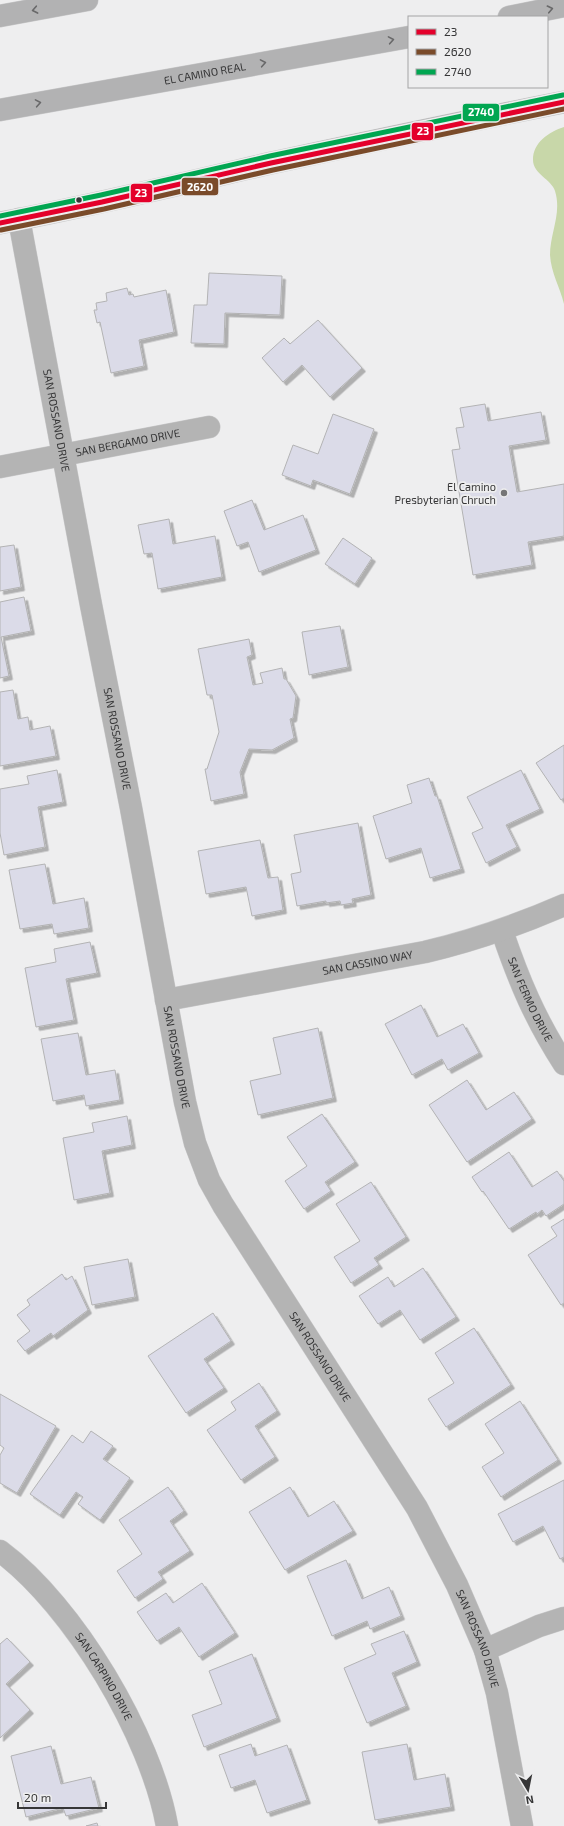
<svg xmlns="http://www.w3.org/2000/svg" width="564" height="1826" viewBox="0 0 564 1826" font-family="'Exo 2',sans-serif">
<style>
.forest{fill:#c8d7a9}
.building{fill:#dbdbe8;stroke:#b3b3b4;filter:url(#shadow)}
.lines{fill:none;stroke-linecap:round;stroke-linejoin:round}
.street-casing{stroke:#c9c9ca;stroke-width:23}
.secondary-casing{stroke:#c9c9ca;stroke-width:23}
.highway-casing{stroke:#c9c9ca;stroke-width:23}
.street{stroke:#b4b4b4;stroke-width:22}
.secondary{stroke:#b3b3b4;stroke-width:22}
.highway{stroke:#b2b2b3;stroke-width:22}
.bus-1-casing{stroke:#eeeeef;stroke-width:8}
.bus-2-casing{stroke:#eeeeef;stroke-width:8}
.bus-3-casing{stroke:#eeeeef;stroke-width:8}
.bus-1{stroke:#e4002b;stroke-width:5}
.bus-2{stroke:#7a4b2a;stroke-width:5}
.bus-3{stroke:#00a651;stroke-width:5}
.oneway{stroke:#686869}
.bus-dot{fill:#363637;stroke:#eeeeef;stroke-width:1.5}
.poi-dot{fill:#767677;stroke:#eeeeef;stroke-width:1.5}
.labels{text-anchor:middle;stroke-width:3.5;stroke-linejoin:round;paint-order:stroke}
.street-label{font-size:11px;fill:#363637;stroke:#eeeeef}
.poi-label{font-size:11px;fill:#363637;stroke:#eeeeef;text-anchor:end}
.line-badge{stroke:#eeeeef;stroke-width:1.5}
.badge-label{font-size:11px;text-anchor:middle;font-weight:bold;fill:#fff}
</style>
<defs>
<filter id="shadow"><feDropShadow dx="3.5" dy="3.5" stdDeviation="0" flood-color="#0004"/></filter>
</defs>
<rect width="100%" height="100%" fill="#eeeeef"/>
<path class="forest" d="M564,127V304C560,287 551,273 550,255C550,233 562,213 555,191C551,179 533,174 533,160C533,142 549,132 564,127Z"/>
<g class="building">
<path d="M209,273L282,276L280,315L225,313L224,344L191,343L194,305H207Z"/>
<path d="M127,288L129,295L133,294L134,297L166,290L174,332L139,340L144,366L111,373L100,322L97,323L94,310H97L96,303L107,301L106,293Z"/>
<path d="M318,320L362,368L330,397L302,365L283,382L262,358L284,338L290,344Z"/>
<path d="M485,404L488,421L541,412L546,440L509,446L517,492L564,484V536L528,542L532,565L473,575L452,450L460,449L456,428L464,427L460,408Z"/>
<path d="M333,414L374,429L350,494L313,480L311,486L282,475L293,445L318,454Z"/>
<path d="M252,500L264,530L303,515L316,550L259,572L248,542L237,546L224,511Z"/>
<path d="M169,519L173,544L215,536L222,577L158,589L152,553L144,554L138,525Z"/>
<path d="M343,538L372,558L355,584L325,564Z"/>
<path d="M14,545L21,587L0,591V547Z"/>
<path d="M24,597L31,631L1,637L9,676L0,678V602Z"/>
<path d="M340,626L348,667L309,675L302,632Z"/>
<path d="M249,639L252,655L247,657L253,685L263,683L260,673L282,668L284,679H286L296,696L293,718L290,719L294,738L272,750L249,749L240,772L244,794L211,801L205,769H207L219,732L212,695H207L198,649Z"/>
<path d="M13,690L18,719L28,717L30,730L50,726L56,756L0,766V692Z"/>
<path d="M564,745V798L561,800L536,763Z"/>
<path d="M57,770L63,802L38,807L45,847L4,855L0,833V789L29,784L27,776Z"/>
<path d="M521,770L540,809L506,825L517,847L486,863L472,833L483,828L467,797Z"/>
<path d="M429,778L435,796H437L461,869L430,878L421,848L386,859L373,816L412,803L407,785Z"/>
<path d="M358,823L371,895L352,899L353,903L341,905L340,901L326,903V901L297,906L291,874L301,872L294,835Z"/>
<path d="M260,840L268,878L278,877L283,910L252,916L246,887L206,894L198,851Z"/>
<path d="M45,864L53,904L84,898L89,928L54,934L52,924L20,929L9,870Z"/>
<path d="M90,942L97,973L66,979L74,1020L36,1027L25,968L56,962L54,949Z"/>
<path d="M421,1005L437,1037L463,1024L479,1053L448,1070L442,1059L412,1075L385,1024Z"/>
<path d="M318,1028L333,1098L258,1115L250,1081L281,1074L273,1038Z"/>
<path d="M78,1033L86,1075L115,1070L120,1100L86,1106L84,1095L53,1101L41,1039Z"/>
<path d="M467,1080L486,1110L514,1092L532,1119L467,1162L429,1105Z"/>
<path d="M322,1114L355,1162L325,1182L331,1191L304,1209L285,1181L307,1166L287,1137Z"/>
<path d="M127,1116L132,1145L102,1151L110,1193L74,1200L63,1138L94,1132L92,1123Z"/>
<path d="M509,1152L532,1187L557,1171L564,1181V1204L546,1216L542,1210L537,1214L536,1212L509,1229L483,1191L482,1192L472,1177Z"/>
<path d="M371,1182L406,1237L374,1258L379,1265L351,1283L334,1257L360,1241L336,1204Z"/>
<path d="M564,1219V1303L561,1305L528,1255L557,1236L551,1227Z"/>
<path d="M128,1259L135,1297L92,1305L84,1267Z"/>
<path d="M423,1268L456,1317L420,1340L400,1310L378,1324L359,1296L388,1277L394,1287Z"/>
<path d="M62,1274L66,1280L72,1276L88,1310L53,1336L51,1333L25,1351L17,1341L30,1331L17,1315L30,1305L27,1300Z"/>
<path d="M213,1313L231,1341L204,1359L224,1388L186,1413L148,1356Z"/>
<path d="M474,1328L511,1385L446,1427L428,1399L454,1383L435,1353Z"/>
<path d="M259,1383L277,1411L255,1426L275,1457L241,1480L207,1430L236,1410L231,1402Z"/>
<path d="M0,1394L56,1426L17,1493L0,1483V1455L4,1448L0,1445Z"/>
<path d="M520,1401L558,1460L501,1497L482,1467L504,1453L485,1424Z"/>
<path d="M91,1431L113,1446L103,1459L130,1478L100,1520L78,1504L83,1497L76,1492L60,1515L30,1494L72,1435L83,1443Z"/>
<path d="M564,1480V1557L560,1559L543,1526L513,1542L498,1514Z"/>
<path d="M168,1487L184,1511L170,1521L190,1551L158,1572L163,1579L135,1598L117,1571L142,1554L119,1520Z"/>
<path d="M290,1487L308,1517L334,1501L353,1531L285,1570L249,1512Z"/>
<path d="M346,1560L362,1599L389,1587L401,1616L370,1629L367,1621L332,1636L307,1576Z"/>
<path d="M202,1583L235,1633L199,1657L179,1627L157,1641L137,1612L166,1593L173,1603Z"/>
<path d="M404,1631L417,1662L392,1673L406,1706L367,1723L344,1668L376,1654L371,1644Z"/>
<path d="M7,1638L30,1662L6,1684L30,1710L0,1738V1644Z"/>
<path d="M252,1654L277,1718L204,1747L192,1715L222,1704L209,1671Z"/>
<path d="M251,1744L255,1756L287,1745L307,1800L267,1813L255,1780L231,1788L219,1755Z"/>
<path d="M407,1744L414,1780L445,1774L451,1807L375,1820L362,1752Z"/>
<path d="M51,1746L61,1784L91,1777L99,1808L66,1816L63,1808L26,1817L11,1756Z"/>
<path d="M97,1823L98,1826H86Z"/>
</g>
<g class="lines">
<g class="street-casing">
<g id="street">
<path id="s1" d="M19,219L91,605L131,808L185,1102L195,1143L209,1180L223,1205L417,1508L457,1585L485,1650L497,1693L522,1826"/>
<path id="s2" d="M0,467L209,427"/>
<path id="s3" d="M502,931C519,981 535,1019 564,1064"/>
<path id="s4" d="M166,1000L425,952C473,941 518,925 564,905"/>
<path id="s5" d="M0,1551C74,1606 151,1736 167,1826"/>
<path d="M485,1650L539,1626L564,1618"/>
</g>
</g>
<g class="secondary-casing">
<path id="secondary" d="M0,223C91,206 181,184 271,163C369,142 466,121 564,102"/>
</g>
<g class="highway-casing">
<g id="highway">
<path d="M0,16L87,0"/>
<path d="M509,17L564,6"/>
<path id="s6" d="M0,110L409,37"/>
</g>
</g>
<use href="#street" class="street"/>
<use href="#secondary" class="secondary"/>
<use href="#highway" class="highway"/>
<g class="bus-1-casing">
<path id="bus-1" d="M0,223L102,202L271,163L564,102"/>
</g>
<g class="bus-2-casing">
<path id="bus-2" d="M1,230L104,209L273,170L564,109"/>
</g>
<g class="bus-3-casing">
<path id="bus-3" d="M0,216L101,195L270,156L563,95"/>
</g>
<use href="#bus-1" class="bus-1"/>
<use href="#bus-2" class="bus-2"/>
<use href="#bus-3" class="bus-3"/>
</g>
<defs><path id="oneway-chevron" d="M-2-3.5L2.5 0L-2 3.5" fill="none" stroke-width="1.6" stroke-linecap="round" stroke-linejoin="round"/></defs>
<g class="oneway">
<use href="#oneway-chevron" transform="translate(550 9) rotate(-12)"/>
<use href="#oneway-chevron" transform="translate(35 10) rotate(169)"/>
<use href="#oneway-chevron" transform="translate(391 40) rotate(-10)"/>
<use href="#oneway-chevron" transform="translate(263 63) rotate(-10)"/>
<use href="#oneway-chevron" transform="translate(38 103) rotate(-10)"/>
</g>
<circle class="bus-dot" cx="79" cy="200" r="3.5"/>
<circle class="poi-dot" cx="504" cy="493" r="4"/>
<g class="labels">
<g class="street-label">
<text dy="4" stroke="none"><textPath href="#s6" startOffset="208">EL CAMINO REAL</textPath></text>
<text dy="4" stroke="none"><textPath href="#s1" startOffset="205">SAN ROSSANO DRIVE</textPath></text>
<text dy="4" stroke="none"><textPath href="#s2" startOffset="130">SAN BERGAMO DRIVE</textPath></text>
<text dy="4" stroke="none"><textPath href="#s1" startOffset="529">SAN ROSSANO DRIVE</textPath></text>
<text dy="4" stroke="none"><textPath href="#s4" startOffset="205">SAN CASSINO WAY</textPath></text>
<text dy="4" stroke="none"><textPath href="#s3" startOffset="74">SAN FERMO DRIVE</textPath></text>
<text dy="4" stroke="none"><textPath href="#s1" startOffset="853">SAN ROSSANO DRIVE</textPath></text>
<text dy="4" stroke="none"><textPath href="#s1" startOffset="1189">SAN ROSSANO DRIVE</textPath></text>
<text dy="4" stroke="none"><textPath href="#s1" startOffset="1513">SAN ROSSANO DRIVE</textPath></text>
<text dy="4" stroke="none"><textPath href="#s5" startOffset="164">SAN CARPINO DRIVE</textPath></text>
</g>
<g class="poi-label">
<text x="496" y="491">El Camino<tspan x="496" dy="13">Presbyterian Chruch</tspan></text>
</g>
</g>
<g class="line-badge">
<rect x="462" y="103" width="38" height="19" rx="4" fill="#00a651"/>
<rect x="411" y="122" width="23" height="19" rx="4" fill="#e4002b"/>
<rect x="181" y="177" width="38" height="19" rx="4" fill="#7a4b2a"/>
<rect x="130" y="183" width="23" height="20" rx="4" fill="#e4002b"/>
</g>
<g class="badge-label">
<text x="481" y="116">2740</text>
<text x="423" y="135">23</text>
<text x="200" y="191">2620</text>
<text x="141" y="197">23</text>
</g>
<rect x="408" y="16" width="140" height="72" fill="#eeeeef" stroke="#a4a4a5"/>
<rect x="416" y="29" width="20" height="6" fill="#e4002b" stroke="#a4a4a5"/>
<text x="444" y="36" font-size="12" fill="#363637">23</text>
<rect x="416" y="49" width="20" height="6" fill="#7a4b2a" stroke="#a4a4a5"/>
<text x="444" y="56" font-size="12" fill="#363637">2620</text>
<rect x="416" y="69" width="20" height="6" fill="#00a651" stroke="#a4a4a5"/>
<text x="444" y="76" font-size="12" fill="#363637">2740</text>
<g transform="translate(528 1790) rotate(170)" stroke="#eeeeef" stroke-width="3" paint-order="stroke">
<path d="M0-3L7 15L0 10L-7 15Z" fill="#363637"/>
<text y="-6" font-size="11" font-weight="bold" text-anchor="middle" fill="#363637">N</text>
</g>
<path d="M18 1802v6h88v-6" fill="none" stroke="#363637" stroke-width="2"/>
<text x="24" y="1802" font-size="12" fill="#363637" stroke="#eeeeef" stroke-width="3" paint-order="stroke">20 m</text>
</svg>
